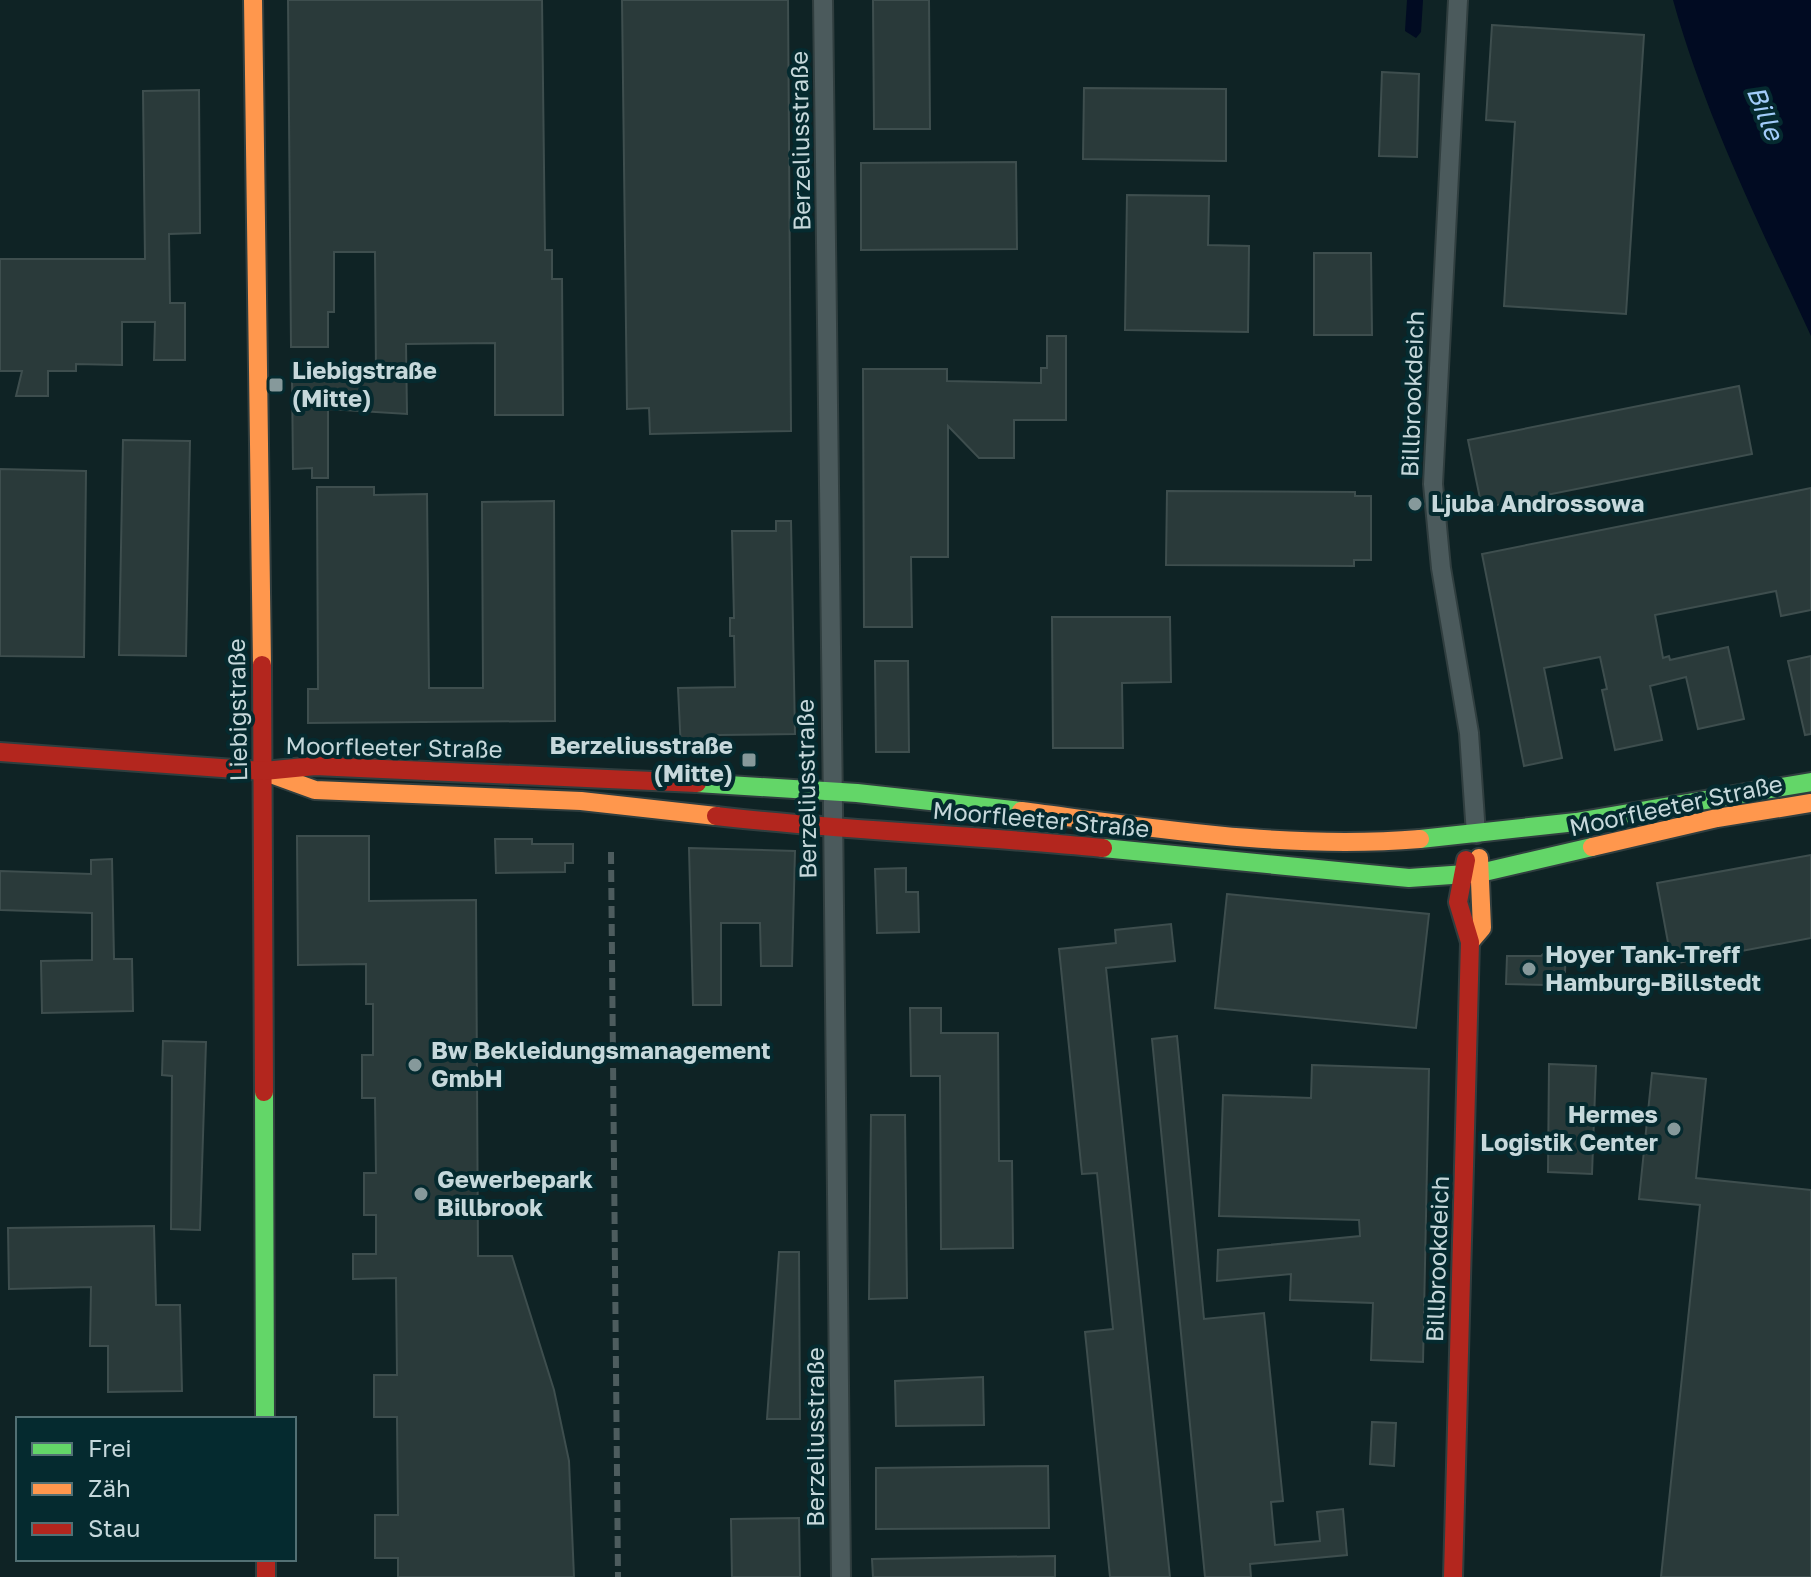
<svg xmlns="http://www.w3.org/2000/svg" width="1811" height="1577" viewBox="0 0 1811 1577" font-family="'Golos Text',sans-serif">
<style>
.water{fill:#010b22}
.building{fill:#2a3a3a;stroke:#3e4e4e;stroke-width:2}
.lines{fill:none;stroke-linecap:round;stroke-linejoin:round}
.street-casing{stroke:#303e3f;stroke-width:22}
.fast-casing{stroke:#303e3f;stroke-width:22}
.slow-casing{stroke:#303e3f;stroke-width:22}
.jam-casing{stroke:#303e3f;stroke-width:22}
.street{stroke:#4b5a5c;stroke-width:18}
.fast{stroke:#63d668;stroke-width:18}
.slow{stroke:#ff974d;stroke-width:18}
.jam{stroke:#b3261e;stroke-width:18}
.rail{stroke:#4d5c5e;stroke-width:6;stroke-dasharray:12 6;stroke-linecap:butt}
.poi-dot{fill:#86999b;stroke:#052a2f;stroke-width:3}
.labels{text-anchor:middle;stroke-width:8;stroke-linejoin:round;paint-order:stroke}
.street-label{font-size:24px;fill:#c6d8db;stroke:#052a2f}
.poi-label{font-size:24px;font-weight:bold;fill:#c6d8db;stroke:#052a2f;text-anchor:start}
.water-label{font-size:26px;font-style:italic;fill:#a2ccfa;stroke:#052a2f}
</style>
<rect width="100%" height="100%" fill="#0f2325"/>
<g class="water">
<path d="M1407,0H1423L1421,32L1416,38L1405,31Z"/>
<path d="M1673,0H1811V336C1760,226 1706,118 1673,0Z"/>
</g>
<g class="building">
<path d="M288,0H542L545,250H552V279H562L563,415H495V343L406,344L407,414L328,409V478H312V468L293,469L292,378H348V372H376L375,252H334V312H328V347H291Z"/>
<path d="M622,0H788L791,431L650,434L649,408L627,409Z"/>
<path d="M873,0H929L930,129H874Z"/>
<path d="M1492,25L1644,35L1626,314L1504,306L1515,122L1486,120Z"/>
<path d="M1382,72L1419,74L1417,157L1379,156Z"/>
<path d="M1084,88L1226,89V161L1083,159Z"/>
<path d="M199,90L200,233L169,234L170,303H185V360H154L155,322H122V365L76,364V371H48V396H16L22,371H0V259H145L143,91Z"/>
<path d="M1016,162L1017,249L861,250V163Z"/>
<path d="M1127,195L1209,196L1208,245L1249,246L1248,332L1125,330Z"/>
<path d="M1314,253H1371L1372,335H1314Z"/>
<path d="M1047,336H1066V420H1014V458H979L948,426V557H911L912,627H864L863,369H947V381L1041,383V368H1047Z"/>
<path d="M1739,386L1752,454L1482,508L1468,440Z"/>
<path d="M123,440L190,441L186,656L119,655Z"/>
<path d="M0,469L86,471L84,657L0,656Z"/>
<path d="M317,487H374V495L427,494L429,688H483L482,502L554,501L555,721L308,723V689H318Z"/>
<path d="M1811,488V610L1781,616L1776,591L1655,615L1663,658L1669,656L1670,660L1728,647L1744,719L1698,729L1686,677L1650,686L1662,740L1615,750L1602,690L1607,689L1600,657L1544,668L1562,758L1524,766L1482,554Z"/>
<path d="M1167,491L1355,492V496H1371V560H1354V566L1166,565Z"/>
<path d="M776,521H791L795,734L718,735V750H681L678,688L735,687L734,636H730V618H734L732,531H776Z"/>
<path d="M1052,617H1170L1171,682L1122,683L1123,748H1053Z"/>
<path d="M1811,656V734L1805,735L1788,661Z"/>
<path d="M875,661H908L909,752H876Z"/>
<path d="M297,836H369V901L476,900L478,1256H512L554,1390L569,1461L574,1577H398V1558H375V1515H398L397,1417H374V1375H397L396,1278L353,1279V1254H376V1215H364V1173H376L375,1098H362V1055H373V1004H366V964L298,965Z"/>
<path d="M495,839H532V844H573V863H565V872L496,873Z"/>
<path d="M689,848L795,851L792,966H761L760,923H721V1005H693Z"/>
<path d="M1811,855V938L1672,964L1657,883Z"/>
<path d="M112,859L114,959H132L133,1011L42,1013L41,961L92,960V913L0,910V871L91,874V860Z"/>
<path d="M906,868V892H918L919,932L877,933L875,869Z"/>
<path d="M1227,894L1429,914L1416,1028L1215,1008Z"/>
<path d="M1171,924L1175,961L1106,968L1170,1577H1110L1085,1332L1113,1329L1097,1173L1082,1174L1059,949L1116,943L1115,930Z"/>
<path d="M1551,947L1566,948L1565,972L1548,971L1547,985L1506,984L1507,956H1541Z"/>
<path d="M910,1008H941V1033H998L999,1161H1012L1013,1248L941,1249L940,1076H911Z"/>
<path d="M1177,1036L1204,1319L1264,1313L1283,1501L1271,1502L1275,1545L1320,1541L1317,1512L1343,1509L1347,1555L1250,1564L1251,1577H1205L1152,1039Z"/>
<path d="M163,1041L206,1042L200,1230L171,1229L172,1076L162,1075Z"/>
<path d="M1549,1064L1596,1066L1592,1174L1548,1172Z"/>
<path d="M1312,1065L1429,1069L1423,1362L1371,1360L1373,1303L1290,1300L1291,1274L1217,1281L1218,1250L1360,1236L1359,1220L1219,1216L1223,1095L1311,1098Z"/>
<path d="M1652,1073L1706,1079L1696,1178L1811,1190V1577H1661L1700,1205L1639,1199Z"/>
<path d="M871,1115H905L907,1298L869,1299Z"/>
<path d="M154,1226L156,1305H180L182,1391L108,1392V1346H90L91,1287L9,1289L8,1228Z"/>
<path d="M779,1252H799L800,1419H767Z"/>
<path d="M983,1377L984,1425L896,1426L895,1381Z"/>
<path d="M1372,1422L1396,1423L1394,1466L1370,1464Z"/>
<path d="M1048,1466L1049,1528L876,1529V1468Z"/>
<path d="M799,1518L800,1577H732L731,1519Z"/>
<path d="M1055,1556V1577H873L872,1559Z"/>
</g>
<g class="lines">
<g class="street-casing">
<g id="street">
<path d="M823,0C828,526 838,1051 841,1577"/>
<path d="M1458,0L1433,484L1441,568L1469,733L1476,834"/>
</g>
</g>
<g class="fast-casing">
<g id="fast">
<path d="M697,783L857,793L1021,811"/>
<path d="M1420,839L1576,822L1811,782"/>
<path d="M1103,848L1409,878L1480,873L1592,847"/>
<path d="M264,1092L265,1419"/>
</g>
</g>
<g class="slow-casing">
<g id="slow">
<path d="M253,0L262,665"/>
<path d="M271,774L315,790L581,801L716,816"/>
<path d="M1021,811C1154,828 1285,850 1420,839"/>
<path d="M1592,847L1717,818L1811,803"/>
<path d="M1470,942L1482,928L1479,858"/>
</g>
</g>
<g class="jam-casing">
<g id="jam">
<path d="M262,665L264,1092"/>
<path d="M0,752L264,771L315,766L697,783"/>
<path d="M716,816C845,831 974,835 1103,848"/>
<path d="M266,1559V1577"/>
<path d="M1453,1577L1470,942L1458,902L1466,860"/>
</g>
</g>
<use href="#street" class="street"/>
<use href="#fast" class="fast"/>
<use href="#slow" class="slow"/>
<use href="#jam" class="jam"/>
<path class="rail" d="M611,852L618,1577"/>
</g>
<g class="poi-dot">
<rect x="268" y="377" width="16" height="16" rx="4"/>
<circle cx="1415" cy="504" r="8"/>
<rect x="741" y="752" width="16" height="16" rx="4"/>
<circle cx="1529" cy="969" r="8"/>
<circle cx="415" cy="1065" r="8"/>
<circle cx="1674" cy="1129" r="8"/>
<circle cx="421" cy="1194" r="8"/>
</g>
<g class="labels">
<g class="street-label">
<text transform="translate(801 141) rotate(-91)" y="8">Berzeliusstraße</text>
<text transform="translate(1413 394) rotate(-88)" y="8">Billbrookdeich</text>
<text transform="translate(238 710) rotate(-91)" y="8">Liebigstraße</text>
<text transform="translate(394 748) rotate(1)" y="8">Moorfleeter Straße</text>
<text transform="translate(807 789) rotate(-91)" y="8">Berzeliusstraße</text>
<text transform="translate(1676 806) rotate(-12)" y="8">Moorfleeter Straße</text>
<text transform="translate(1041 820) rotate(5)" y="8">Moorfleeter Straße</text>
<text transform="translate(1438 1259) rotate(-88)" y="8">Billbrookdeich</text>
<text transform="translate(816 1437) rotate(-90)" y="8">Berzeliusstraße</text>
</g>
<g class="poi-label">
<text x="292" y="379">Liebigstraße<tspan x="292" dy="28">(Mitte)</tspan></text>
<text x="1431" y="512">Ljuba Androssowa</text>
<text x="733" y="754" text-anchor="end">Berzeliusstraße<tspan x="733" dy="28">(Mitte)</tspan></text>
<text x="1545" y="963">Hoyer Tank-Treff<tspan x="1545" dy="28">Hamburg-Billstedt</tspan></text>
<text x="431" y="1059">Bw Bekleidungsmanagement<tspan x="431" dy="28">GmbH</tspan></text>
<text x="1658" y="1123" text-anchor="end">Hermes<tspan x="1658" dy="28">Logistik Center</tspan></text>
<text x="437" y="1188">Gewerbepark<tspan x="437" dy="28">Billbrook</tspan></text>
</g>
<g class="water-label">
<text transform="translate(1765 113) rotate(68)" y="9">Bille</text>
</g>
</g>
<rect x="16" y="1417" width="280" height="144" fill="#052a2f" stroke="#527074" stroke-width="2"/>
<rect x="32" y="1443" width="40" height="12" fill="#63d668" stroke="#527074" stroke-width="2"/>
<text x="88" y="1457" font-size="24" fill="#c6d8db">Frei</text>
<rect x="32" y="1483" width="40" height="12" fill="#ff974d" stroke="#527074" stroke-width="2"/>
<text x="88" y="1497" font-size="24" fill="#c6d8db">Zäh</text>
<rect x="32" y="1523" width="40" height="12" fill="#b3261e" stroke="#527074" stroke-width="2"/>
<text x="88" y="1537" font-size="24" fill="#c6d8db">Stau</text>
</svg>
